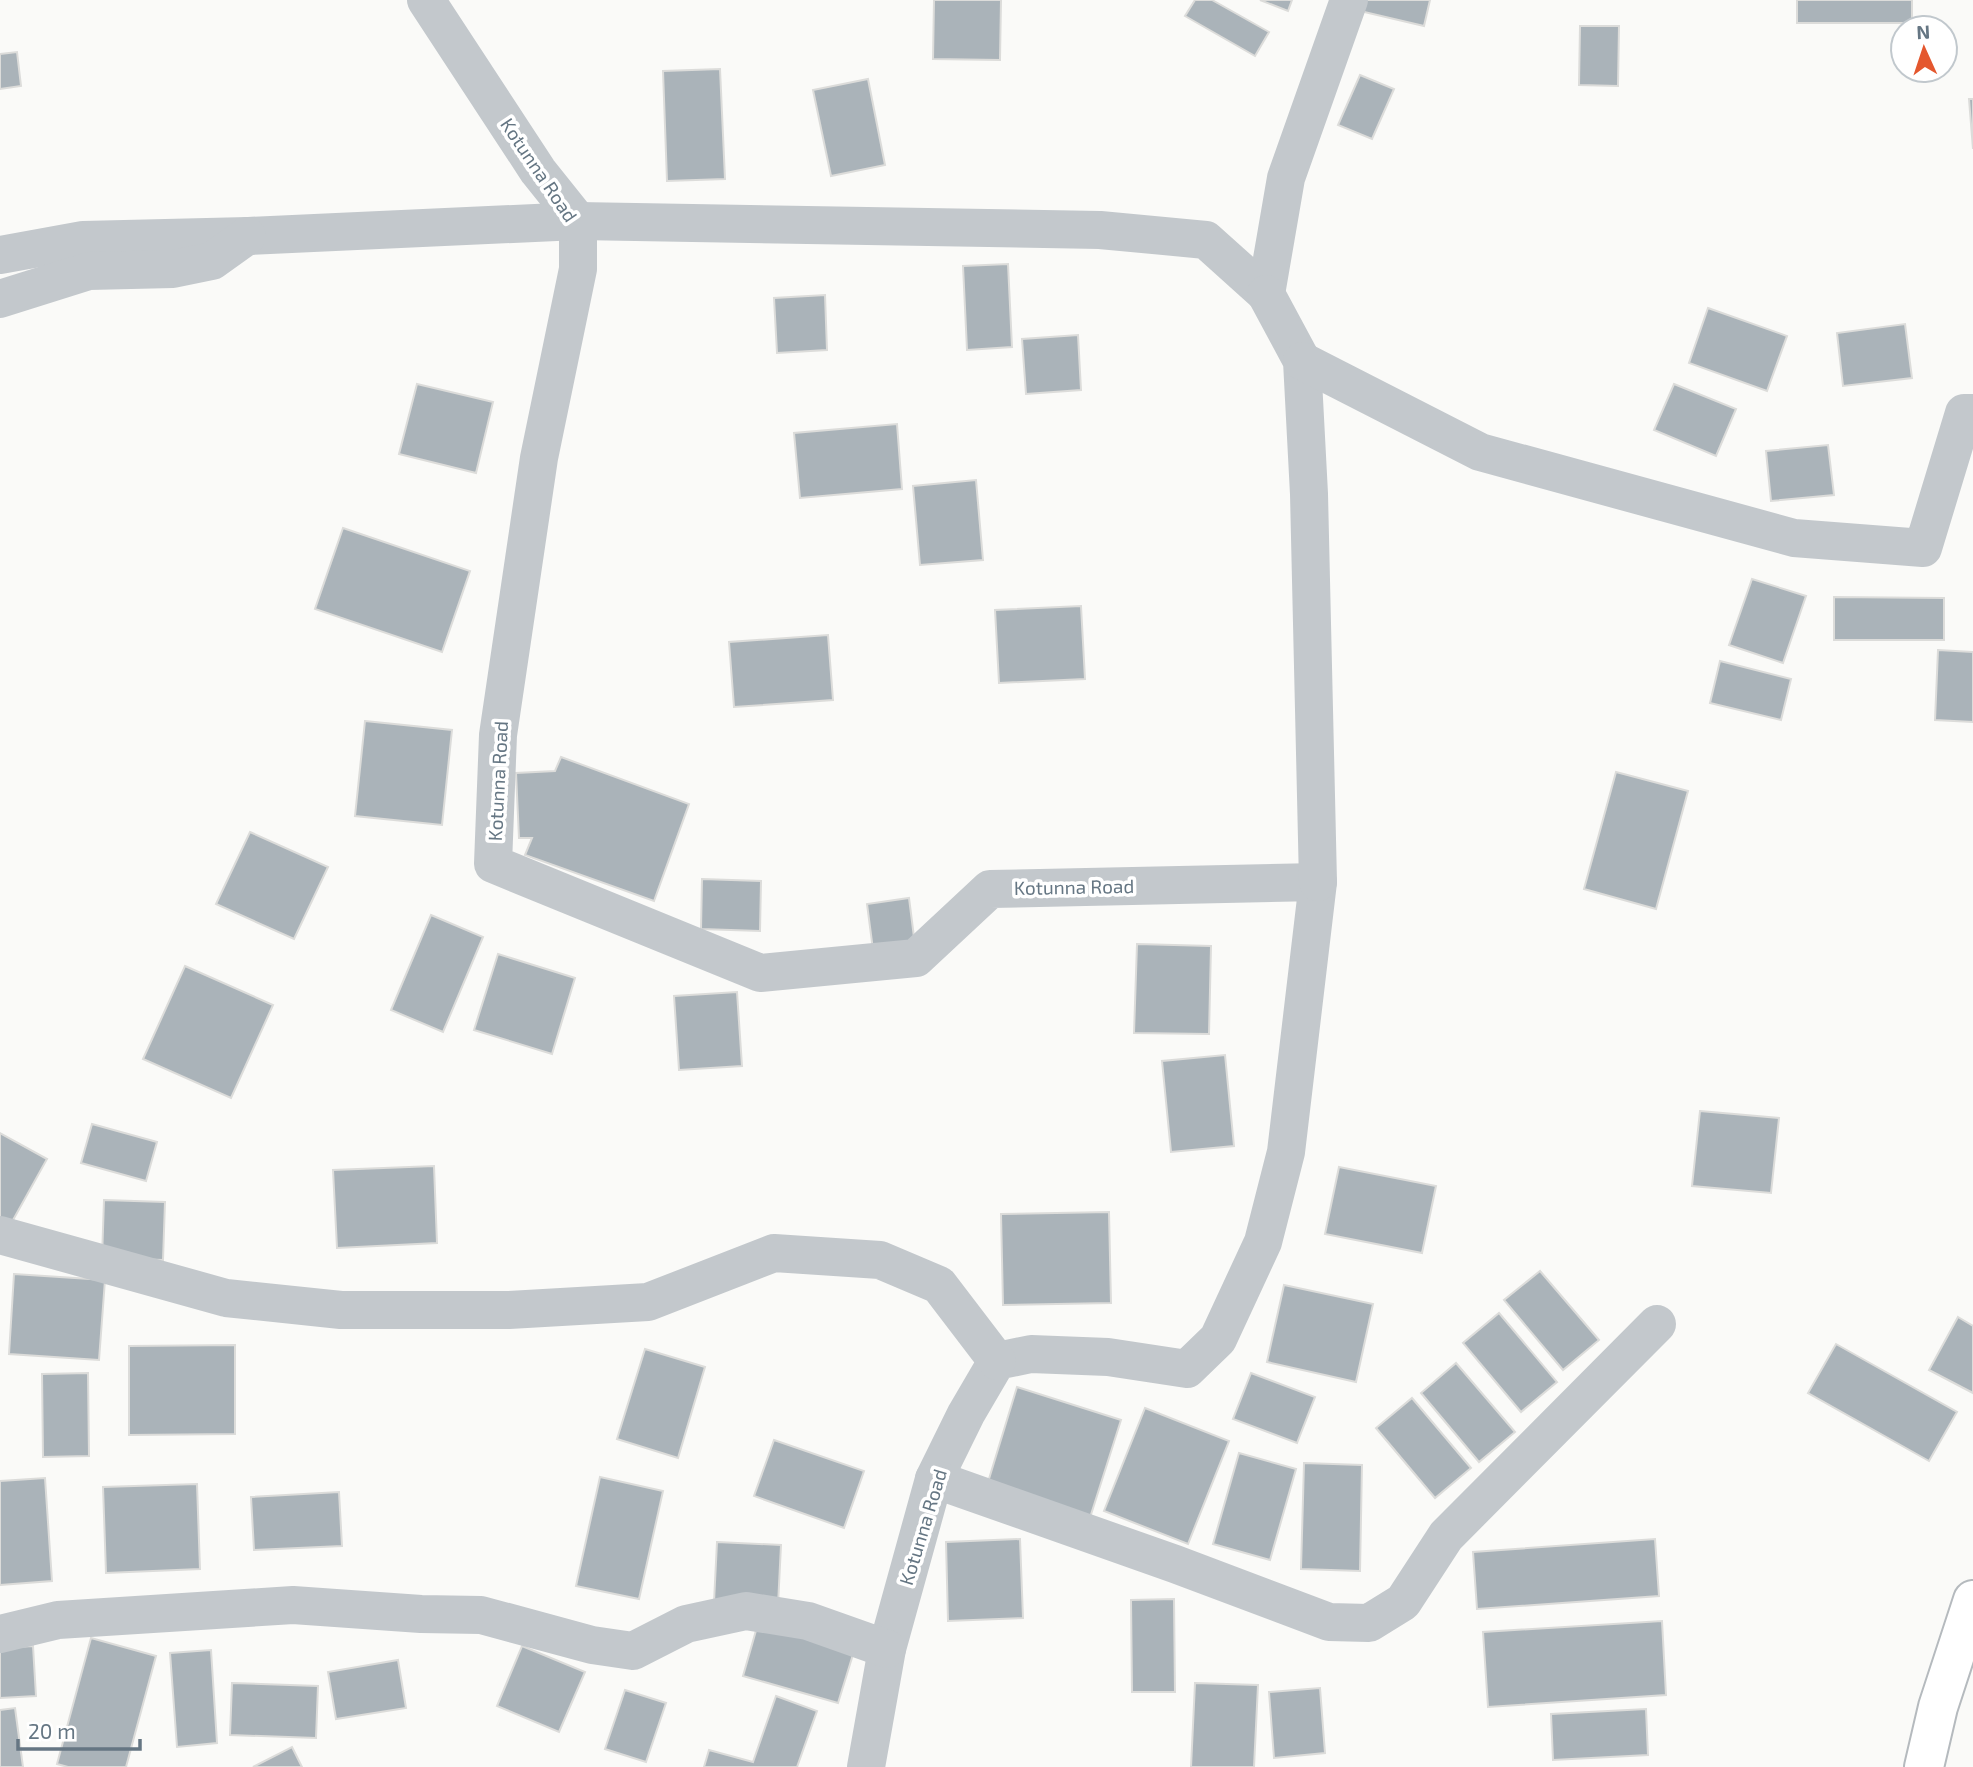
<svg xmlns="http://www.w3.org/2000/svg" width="1973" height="1767" viewBox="0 0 1973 1767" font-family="'Exo 2',sans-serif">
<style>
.building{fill:#aab3b9;stroke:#dcdcda;stroke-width:2}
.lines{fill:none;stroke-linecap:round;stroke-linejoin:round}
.primary-casing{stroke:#b5babe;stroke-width:42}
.street{stroke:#c3c8cc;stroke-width:38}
.primary{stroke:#fff;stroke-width:38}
.labels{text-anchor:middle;stroke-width:7;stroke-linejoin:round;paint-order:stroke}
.street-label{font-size:19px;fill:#657683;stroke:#fff}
</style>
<rect width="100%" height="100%" fill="#fafaf8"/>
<g class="building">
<path d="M934,0H1001L1000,60L933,59Z"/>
<path d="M1195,0H1212L1269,32L1255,56L1185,16Z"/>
<path d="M1260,0H1292L1288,11Z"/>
<path d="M1362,0H1430L1424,26L1360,11Z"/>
<rect x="1797" y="0" width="115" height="23"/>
<path d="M1580,26H1619L1618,86L1579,85Z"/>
<path d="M17,52L21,86L0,89V54Z"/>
<path d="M720,69L725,179L667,181L663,71Z"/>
<path d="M1360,75L1394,89L1372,139L1338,125Z"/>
<path d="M868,79L885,165L831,176L813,90Z"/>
<path d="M1969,99H1973V149Z"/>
<path d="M1008,264L1012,347L967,350L963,266Z"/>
<path d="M825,295L827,350L777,353L774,298Z"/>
<path d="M1708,308L1787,336L1767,391L1689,363Z"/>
<path d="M1905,324L1912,378L1843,386L1837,333Z"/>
<path d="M1078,335L1081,390L1026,394L1022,339Z"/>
<path d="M417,384L493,402L476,473L399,454Z"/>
<path d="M1674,384L1736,409L1716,456L1654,430Z"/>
<path d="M897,424L902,489L800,498L794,433Z"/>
<path d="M1828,445L1834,495L1771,501L1766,451Z"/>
<path d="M976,480L983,560L920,565L913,486Z"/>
<path d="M343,528L470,571L442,652L315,609Z"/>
<path d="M1752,579L1806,596L1783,663L1729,645Z"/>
<path d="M1834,597L1944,598V640H1834Z"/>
<path d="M1081,606L1085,679L999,683L995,610Z"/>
<path d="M828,635L833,700L734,707L729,642Z"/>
<path d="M1938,650L1973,652V722L1935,720Z"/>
<path d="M1720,661L1791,679L1781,720L1710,703Z"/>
<path d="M365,721L452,730L442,825L355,816Z"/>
<path d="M561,757L689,804L654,901L525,855L532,838H519L516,773L555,771Z"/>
<path d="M1616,772L1688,791L1656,909L1584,889Z"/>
<path d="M250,832L328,867L294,939L216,904Z"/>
<path d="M702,879L761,881L760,931L701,929Z"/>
<path d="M909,898L915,945L873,950L867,904Z"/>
<path d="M431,915L483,937L443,1032L391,1010Z"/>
<path d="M1137,944L1211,946L1209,1034L1134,1033Z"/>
<path d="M498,954L575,978L552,1054L474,1030Z"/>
<path d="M185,966L273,1005L231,1098L143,1059Z"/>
<path d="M737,992L742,1066L679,1070L674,996Z"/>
<path d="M1225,1055L1234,1146L1171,1152L1162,1061Z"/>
<path d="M1700,1111L1779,1118L1771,1193L1692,1186Z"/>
<path d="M92,1124L157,1142L146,1181L81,1163Z"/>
<path d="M0,1133L47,1159L3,1238L0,1237Z"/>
<path d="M434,1166L437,1243L337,1248L333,1170Z"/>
<path d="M1339,1167L1436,1186L1422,1253L1325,1234Z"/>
<path d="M104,1200L165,1202L163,1260L102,1258Z"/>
<path d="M1109,1212L1111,1303L1003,1305L1001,1214Z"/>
<path d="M1540,1271L1599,1340L1563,1370L1504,1300Z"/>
<path d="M14,1274L105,1280L99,1360L9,1354Z"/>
<path d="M1284,1285L1373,1304L1356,1382L1267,1362Z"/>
<path d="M1499,1313L1557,1382L1521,1412L1463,1343Z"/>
<path d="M1958,1317L1973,1326V1393L1929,1370Z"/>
<path d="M1836,1344L1957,1412L1929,1461L1808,1393Z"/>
<path d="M235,1345V1434L129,1435V1346Z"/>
<path d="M645,1349L705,1367L678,1458L617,1439Z"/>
<path d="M1456,1363L1515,1432L1479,1462L1421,1393Z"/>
<path d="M88,1373L89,1456L43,1457L42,1374Z"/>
<path d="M1251,1373L1315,1397L1297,1443L1233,1419Z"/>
<path d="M1017,1387L1121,1420L1088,1524L985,1492Z"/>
<path d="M1412,1398L1471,1468L1435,1498L1376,1428Z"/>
<path d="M1145,1408L1229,1441L1188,1544L1104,1511Z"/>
<path d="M774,1440L864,1471L844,1528L754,1496Z"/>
<path d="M1239,1453L1296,1469L1270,1560L1213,1544Z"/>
<path d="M1304,1463L1362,1465L1360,1571L1301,1569Z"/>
<path d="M600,1477L663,1491L639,1599L576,1586Z"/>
<path d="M45,1478L52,1581L0,1585V1481Z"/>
<path d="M197,1484L200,1569L106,1573L103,1487Z"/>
<path d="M339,1492L342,1546L254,1550L251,1497Z"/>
<path d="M1020,1539L1023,1618L948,1621L946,1542Z"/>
<path d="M1655,1539L1659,1596L1477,1609L1473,1552Z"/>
<path d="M717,1542L781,1545L778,1605L714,1602Z"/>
<path d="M1174,1599L1175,1692H1132L1131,1600Z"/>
<path d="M759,1620L855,1648L838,1703L743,1676Z"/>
<path d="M1662,1621L1666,1695L1488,1707L1483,1632Z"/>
<path d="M91,1638L156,1656L126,1767H68L57,1764Z"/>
<path d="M33,1646L36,1696L0,1698V1648Z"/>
<path d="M522,1646L585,1672L559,1732L497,1706Z"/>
<path d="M211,1650L217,1743L177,1747L170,1653Z"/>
<path d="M398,1660L406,1708L336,1719L328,1672Z"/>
<path d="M232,1683L318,1686L316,1738L230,1735Z"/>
<path d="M1195,1683L1258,1685L1254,1767H1191Z"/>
<path d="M1320,1688L1325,1753L1274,1758L1269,1692Z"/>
<path d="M625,1690L666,1703L646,1762L605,1749Z"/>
<path d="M776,1696L817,1711L797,1767H704L709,1750L753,1762Z"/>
<path d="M15,1708L23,1767H0V1710Z"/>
<path d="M1646,1709L1648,1755L1553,1760L1551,1714Z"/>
<path d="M292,1747L302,1767H253Z"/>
</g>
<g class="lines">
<g class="primary-casing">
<path id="primary" d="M1924,1767L1938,1707L1973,1600"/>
</g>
<g class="street">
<path d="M426,0L538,171L578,221V269L539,458L498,735L493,864L760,973L916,958L990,889L1318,882L1286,1152L1263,1242L1218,1339L1187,1369L1108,1357L1031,1354L997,1361L966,1414L934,1479L887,1649L866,1767"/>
<path d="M0,255L83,240L248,236L578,221L1100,230L1206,240L1266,294L1286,178L1349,0"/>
<path d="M1266,294L1302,361L1309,494L1318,882"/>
<path d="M0,299L89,271L173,269L212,261L247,236"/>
<path d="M1302,361L1480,452L1794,538L1923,548L1964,413H1973"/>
<path d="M0,1235L226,1298L341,1310H509L648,1302L774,1253L880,1260L939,1285L997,1361"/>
<path d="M934,1479L1175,1564L1329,1622L1369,1623L1403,1602L1446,1536L1657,1324"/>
<path d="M0,1634L58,1620L293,1605L421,1614L481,1615L592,1645L633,1651L686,1624L746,1611L808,1621L887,1649"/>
</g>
<use href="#primary" class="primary"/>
</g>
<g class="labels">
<g class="street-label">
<text transform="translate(539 170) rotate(56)" y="7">Kotunna Road</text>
<text transform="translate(498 781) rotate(-87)" y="7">Kotunna Road</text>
<text transform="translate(1074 887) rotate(-1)" y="7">Kotunna Road</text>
<text transform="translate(923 1527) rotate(-73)" y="7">Kotunna Road</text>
</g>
</g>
<g transform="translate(1924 49) rotate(357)"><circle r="33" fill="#ffffff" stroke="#c1c8cd" stroke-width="2"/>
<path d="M0-5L12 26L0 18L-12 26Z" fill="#e4572e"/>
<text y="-10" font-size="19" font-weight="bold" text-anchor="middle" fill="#657683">N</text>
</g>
<path d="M18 1739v10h122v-10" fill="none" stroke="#657683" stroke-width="3.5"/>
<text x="28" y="1739" font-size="21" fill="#657683" stroke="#ffffff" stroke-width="5" paint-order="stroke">20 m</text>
</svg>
